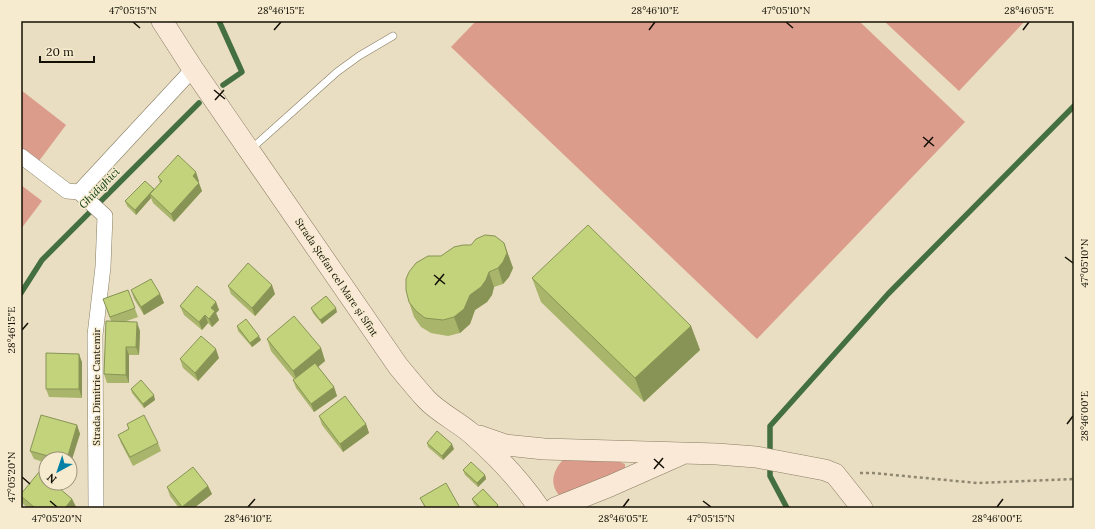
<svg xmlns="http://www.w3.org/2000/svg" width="1095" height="529" viewBox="0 0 1095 529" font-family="Lora,serif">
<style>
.green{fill:#dc9c8c}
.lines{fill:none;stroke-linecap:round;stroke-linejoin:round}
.stream{stroke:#436f41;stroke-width:5.5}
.lane-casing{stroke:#877d63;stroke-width:8}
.street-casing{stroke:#877d63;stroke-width:16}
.secondary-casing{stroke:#877d63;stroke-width:22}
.path{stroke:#8e8671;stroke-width:2.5;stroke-dasharray:3 3;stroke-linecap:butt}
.lane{stroke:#fff;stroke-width:7}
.street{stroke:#fff;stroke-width:15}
.secondary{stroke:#fbe9d8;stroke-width:21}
.wall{fill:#a8b56a}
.shaded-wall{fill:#889456}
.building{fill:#c3d37b;stroke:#889456}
.ticks{fill:none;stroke:#141006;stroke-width:1.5}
.labels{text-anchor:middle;stroke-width:3;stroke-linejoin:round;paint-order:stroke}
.street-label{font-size:10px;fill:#141006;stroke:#f6ebce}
.water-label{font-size:11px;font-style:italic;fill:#03350a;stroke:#f6ebce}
.neatline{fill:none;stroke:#141006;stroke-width:1.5}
.ticks-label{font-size:10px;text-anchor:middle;fill:#141006}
</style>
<rect width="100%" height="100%" fill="#e9dec1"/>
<g class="green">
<path d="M476,21H859L965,122L757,339L451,47Z"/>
<path d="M884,21H1025L959,91Z"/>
<path d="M21,90L66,125L36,165L21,154Z"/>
<path d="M21,185L42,201L21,229Z"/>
<path d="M563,460L620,462L625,464V468L561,497C549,486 552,471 563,460Z"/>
</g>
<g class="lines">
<g class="stream">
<path d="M219,21L242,72L223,85"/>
<path d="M21,293L42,260L199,103"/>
<path d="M770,456V426L888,294L1074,106"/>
<path d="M770,464V476L787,508"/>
</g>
<g class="lane-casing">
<path id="lane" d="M250,150L337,72L359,56L393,36"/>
</g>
<g class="street-casing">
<g id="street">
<path d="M21,156L67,191L79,192"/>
<path d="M96,508L95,335L103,267L105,216L79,192L193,69"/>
</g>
</g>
<g class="secondary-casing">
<g id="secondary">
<path d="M162,21L193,69L398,366C407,377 416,388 426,399C439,413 457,421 472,434C497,456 520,480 539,508"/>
<path d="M479,436L505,445L544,449L717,454L756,457L825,470L835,474L862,508"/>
<path d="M555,508L610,486L680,455"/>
</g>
</g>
<path class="path" d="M860,473H873L977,483L1074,479"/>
<use href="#lane" class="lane"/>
<use href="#street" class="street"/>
<use href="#secondary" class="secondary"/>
</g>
<g class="wall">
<path d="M158,177L199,181L198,182L202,191L174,222L153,203L151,198L136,215L127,206L125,201L154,190L160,183Z"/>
<path d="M504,243L513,268L509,277L503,284L494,287L492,295L487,302L475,310L470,324L460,333L448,336L431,333L421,327L414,317L409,302L441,256L471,245Z"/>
<path d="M532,278L691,326L700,350L644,402L541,302Z"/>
<path d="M228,286L275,294L255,316L231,294Z"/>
<path d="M128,290L138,317L124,322L140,331L139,355H129V383H107L104,374L111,321L103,299Z"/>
<path d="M131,290L160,294L164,303L144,315L134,299Z"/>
<path d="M216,302L219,310L216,313L219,320L212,327L208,323L202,330L184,315L180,306Z"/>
<path d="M311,308L337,312L322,324L313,313Z"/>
<path d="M237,326L261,340L252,347L238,331Z"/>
<path d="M267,339L321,348L325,361L318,367L334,387L337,396L314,412L296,388L293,380L294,379L271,351Z"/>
<path d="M219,358L198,381L183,368L180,359Z"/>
<path d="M82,362V398L49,397L46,389Z"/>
<path d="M131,389L155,400L144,408L132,393Z"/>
<path d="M319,416L366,424L369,433L343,452L322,425Z"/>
<path d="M127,424L158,443L161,451L133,466L121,443L118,435L129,429Z"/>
<path d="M77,425L80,434L70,459H46V463L34,459L30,451Z"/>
<path d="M427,443L454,449L443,460L428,447Z"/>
<path d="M463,470L485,475L486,479L478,487L465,475Z"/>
<path d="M208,486L212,494L194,508H179L170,496L167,487Z"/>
<path d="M21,494L72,499L76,507L75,508H28L23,504L21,499Z"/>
<path d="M420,498L460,508H425Z"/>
<path d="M472,499L498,505L499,508H478L474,504Z"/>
</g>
<g class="shaded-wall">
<path d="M196,172L199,181L196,185L193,176Z"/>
<path d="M199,183L202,191L174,222L171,214Z"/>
<path d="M154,189L150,194L151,198L136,215L135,210Z"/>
<path d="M504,243L513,268L509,277L503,284L498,268Z"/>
<path d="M489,272L494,287L492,295L487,302L475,310L470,324L460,333L454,317L470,295Z"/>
<path d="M272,285L275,294L255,316L252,308Z"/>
<path d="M160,294L164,303L144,315L141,307Z"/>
<path d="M216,302L219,310L216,313L219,320L212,327L209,319L211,308Z"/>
<path d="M336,308L337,312L322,324L320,320Z"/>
<path d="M205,315L208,323L202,330L199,322Z"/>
<path d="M137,322L140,331L139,355L136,347Z"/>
<path d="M691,326L700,350L644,402L635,378Z"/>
<path d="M259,336L261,340L252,347L250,343Z"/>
<path d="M126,347L129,355V383L126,375Z"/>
<path d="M321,348L325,361L298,383L293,371Z"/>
<path d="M216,349L219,358L198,381L195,373Z"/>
<path d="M79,354L82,362V398L79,389Z"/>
<path d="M334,387L337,396L314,412L311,404Z"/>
<path d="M154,395L155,400L144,408L143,404Z"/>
<path d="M366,424L369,433L343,452L340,444Z"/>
<path d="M77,425L80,434L70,466V459H67Z"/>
<path d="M452,444L454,449L443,460L442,456Z"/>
<path d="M485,475L486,479L478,487L477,483Z"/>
<path d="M208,486L212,494L194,508H182V507Z"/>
<path d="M72,499L76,507L75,508H65Z"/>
</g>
<g class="building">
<path d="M178,155L196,172L193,176L199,183L171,214L150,194L162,181L158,177Z"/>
<path d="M145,181L154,189L135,210L125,201Z"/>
<path d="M588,225L691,326L635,378L532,278Z"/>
<path d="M485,235L495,236L504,243L507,253L503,262L498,268L489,272L486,280L481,287L470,295L464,309L454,317L443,320L425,318L416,311L409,302L406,290V279L409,272L416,263L428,256H441L454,247L463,245H471L476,239Z"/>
<path d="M248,263L272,285L252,308L228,286Z"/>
<path d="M151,279L160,294L141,307L131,290Z"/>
<path d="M197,286L216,302L211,308L215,311L209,319L205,315L199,322L180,306Z"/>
<path d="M128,290L135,308L110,317L103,299Z"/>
<path d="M326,296L336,308L320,320L311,308Z"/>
<path d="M294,316L321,348L293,371L267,339Z"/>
<path d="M246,319L259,336L250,343L237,326Z"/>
<path d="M106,321L137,322L136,347H126V375L104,374Z"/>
<path d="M201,336L216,349L195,373L180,359Z"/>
<path d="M46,353L79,354V389H46Z"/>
<path d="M315,363L334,387L311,404L293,380Z"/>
<path d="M141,380L154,395L143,404L131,389Z"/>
<path d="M345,396L366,424L340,444L319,416Z"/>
<path d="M41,415L77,425L67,459H59L30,451Z"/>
<path d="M144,415L158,443L130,457L118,435L129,429L127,424Z"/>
<path d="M437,431L452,444L442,456L427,443Z"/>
<path d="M471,462L485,475L477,483L463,470Z"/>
<path d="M193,467L208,486L182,507L167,487Z"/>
<path d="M39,472L46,478V483H53L72,499L65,508H35L21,496V494Z"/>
<path d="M446,483L460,508H426L420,498Z"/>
<path d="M483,489L498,505L495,508H481L472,499Z"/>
</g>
<path class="ticks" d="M133,22L140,28M786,22L793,28M274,30L281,22M649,30L655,22M1023,30L1029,22M214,90L225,99M215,100L224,90M923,137L934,146M924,147L933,137M1065,257L1073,263M434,275L445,284M435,285L444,274M22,330L28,323M1067,424L1073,416M654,459L664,468M654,469L663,458M22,477L30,484M50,501L57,507M703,501L711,507M248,507L255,499M623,507L629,499M997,507L1003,499"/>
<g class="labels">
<g class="street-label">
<text transform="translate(337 277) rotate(56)" y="4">Strada Ștefan cel Mare și Sfînt</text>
<text transform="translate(96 387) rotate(-90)" y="4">Strada Dimitrie Cantemir</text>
</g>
<g class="water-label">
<text transform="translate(99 188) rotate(-45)" y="4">Ghidighici</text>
</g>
</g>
<rect width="1095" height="529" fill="none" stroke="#f6ebce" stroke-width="44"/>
<g transform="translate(58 471) rotate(220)"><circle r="19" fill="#f6ebce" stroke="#9c937e"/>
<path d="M0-3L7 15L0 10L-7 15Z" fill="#0380a6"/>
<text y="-6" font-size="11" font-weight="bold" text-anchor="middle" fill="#141006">N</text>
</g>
<path d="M40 56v6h54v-6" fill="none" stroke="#141006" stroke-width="2"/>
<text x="46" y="56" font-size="12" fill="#141006" stroke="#f6ebce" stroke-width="3" paint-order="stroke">20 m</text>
<rect x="22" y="22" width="1051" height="485" class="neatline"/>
<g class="ticks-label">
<text x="133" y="14">47°05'15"N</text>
<text x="281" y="14">28°46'15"E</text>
<text x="655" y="14">28°46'10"E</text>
<text x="786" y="14">47°05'10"N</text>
<text x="1029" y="14">28°46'05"E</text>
<text transform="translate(1084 263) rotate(-90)" y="4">47°05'10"N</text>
<text transform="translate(11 330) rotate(-90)" y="4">28°46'15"E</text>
<text transform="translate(1084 416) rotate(-90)" y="4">28°46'00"E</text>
<text transform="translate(11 477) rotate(-90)" y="4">47°05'20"N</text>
<text x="57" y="522">47°05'20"N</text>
<text x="248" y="522">28°46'10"E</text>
<text x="623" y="522">28°46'05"E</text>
<text x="711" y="522">47°05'15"N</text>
<text x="997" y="522">28°46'00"E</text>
</g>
</svg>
